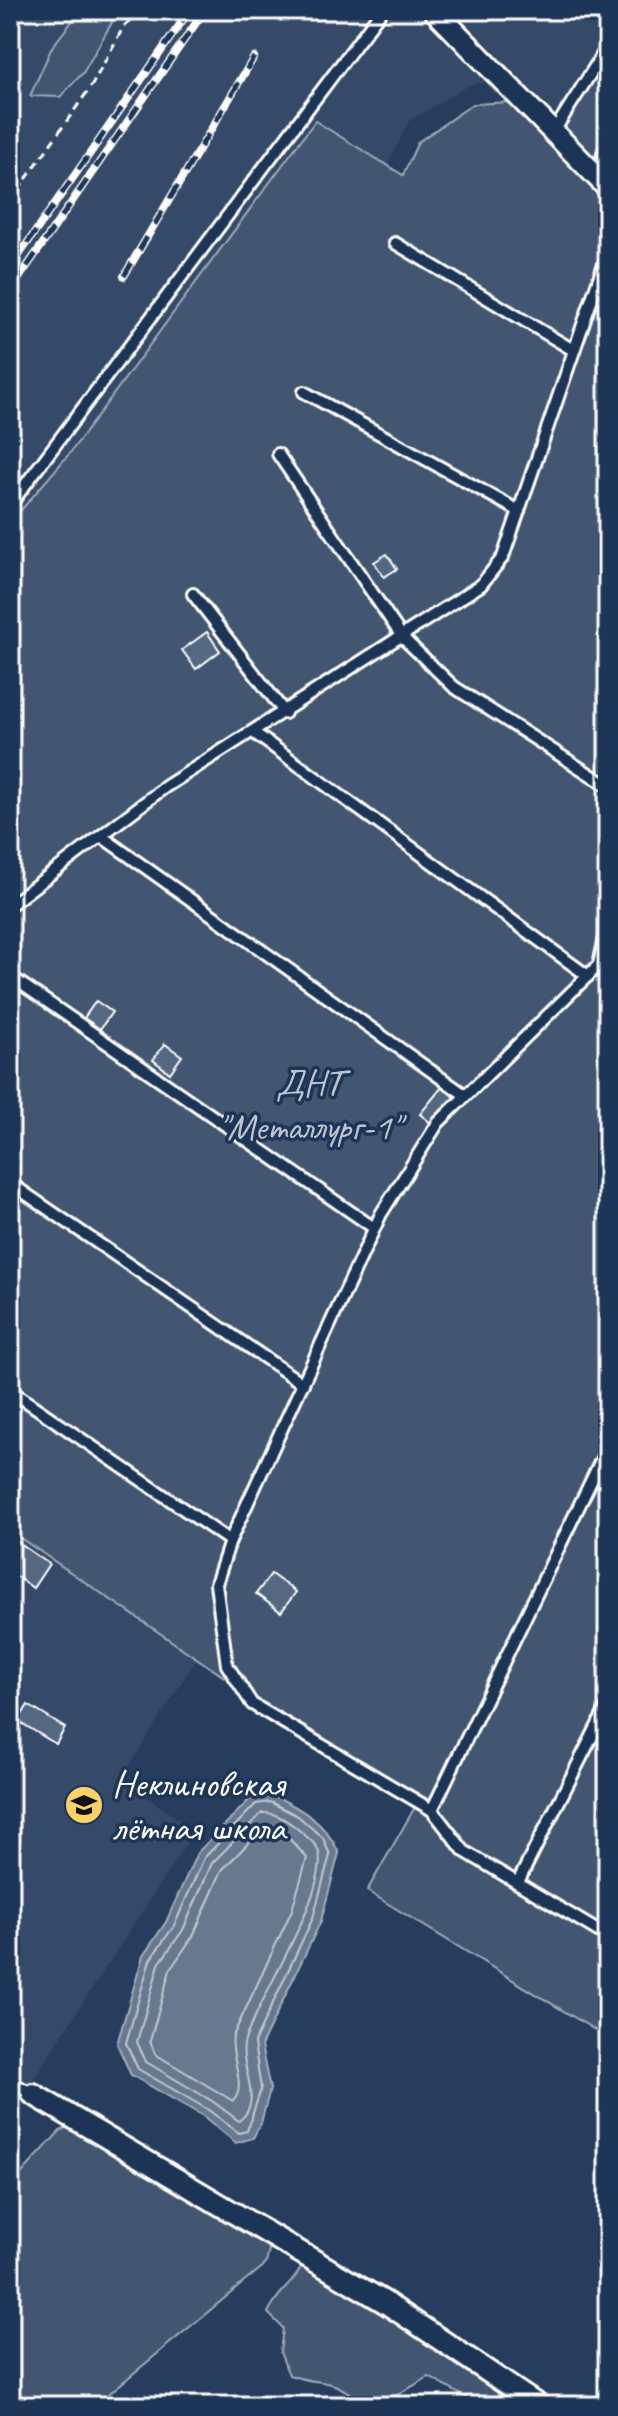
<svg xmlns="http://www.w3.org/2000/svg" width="618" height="2416" viewBox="0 0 618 2416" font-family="Caveat,sans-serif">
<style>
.built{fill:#344a68}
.green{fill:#425672;stroke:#a0aab8;stroke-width:2}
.water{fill:#67788e;stroke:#a4aebb;stroke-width:2}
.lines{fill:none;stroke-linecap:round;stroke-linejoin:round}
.shore{stroke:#c2c9d2;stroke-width:2}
.building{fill:#556781;stroke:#fff;stroke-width:2}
.service-casing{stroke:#fff;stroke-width:16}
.minor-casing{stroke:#fff;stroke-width:26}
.path{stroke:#fff;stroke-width:3;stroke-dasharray:8 6;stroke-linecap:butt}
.service{stroke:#1d3557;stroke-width:10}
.minor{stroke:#1d3557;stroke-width:20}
.rail-casing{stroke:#fff;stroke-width:8}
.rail{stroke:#1d3557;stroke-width:5;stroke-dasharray:15;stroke-linecap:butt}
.labels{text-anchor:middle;stroke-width:7;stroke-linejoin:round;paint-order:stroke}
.park-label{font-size:38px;fill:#bdc4ce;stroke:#1d3557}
.poi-label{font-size:38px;fill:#fff;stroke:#1d3557;text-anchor:start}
</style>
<rect width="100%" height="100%" fill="#263d5e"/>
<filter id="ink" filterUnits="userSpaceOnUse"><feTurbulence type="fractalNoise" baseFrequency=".0125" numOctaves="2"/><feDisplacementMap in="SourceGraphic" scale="16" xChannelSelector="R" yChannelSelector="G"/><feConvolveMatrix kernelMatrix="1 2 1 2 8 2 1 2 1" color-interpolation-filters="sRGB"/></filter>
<g filter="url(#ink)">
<g class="built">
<path d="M10,10H608V45L558,119L509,79L469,85L409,121L282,384L10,740Z"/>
<path d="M10,1531L197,1658L121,1780L195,1830L18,2103L10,2100Z"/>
</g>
<g class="green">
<path d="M81,10H119L83,73L60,97L30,96L52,47Z"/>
<path d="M608,49V178L559,120Z"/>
<path d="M511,102L608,204V2038L367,1891L415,1807L10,1531V523L70,453L315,121L403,175L418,142L473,104Z"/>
<path d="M82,2121L271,2240L266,2264L94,2406H10V2186L60,2131Z"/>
<path d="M305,2258L539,2406H481L429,2377L397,2395L360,2401C328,2375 324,2387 289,2375L280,2352L283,2328L268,2313C279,2288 295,2286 305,2258Z"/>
</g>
<path class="water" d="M270,1794C301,1808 325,1822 339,1853L321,1921L261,2046L270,2089L261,2123L253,2138L236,2143L203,2116L131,2075L117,2044L143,1956L166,1922L197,1853L253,1796Z"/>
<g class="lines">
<g class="shore">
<path d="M270,1802L298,1816L323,1838L330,1855L313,1918L254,2043L261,2089L247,2131L239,2133L207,2109L138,2069L126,2043L150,1960L174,1926L204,1858L256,1804Z"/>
<path d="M262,1813C275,1812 290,1822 300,1831C307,1837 317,1844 319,1853C328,1892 258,2000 245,2040C237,2064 266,2101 239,2121L212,2101L146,2062L137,2042L159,1964L183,1930L212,1863Z"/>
<path d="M265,1826L285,1834L307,1858L292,1910L233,2036C229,2055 248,2087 233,2101L155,2054L150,2041L170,1970L193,1936L222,1870Z"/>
</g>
</g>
<g class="building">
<path d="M387,554L397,569L384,577L374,562Z"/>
<path d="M207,632L220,651L196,669L182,650Z"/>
<path d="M96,1001L112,1012L100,1029L84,1018Z"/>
<path d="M165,1044L182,1056L170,1073L153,1060Z"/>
<path d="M442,1087L454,1097L432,1124L420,1114Z"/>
<path d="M10,1537L49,1564L33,1588L10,1572Z"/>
<path d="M271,1574L296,1592L281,1612L256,1594Z"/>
<path d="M28,1705L65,1728L56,1744L18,1721Z"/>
</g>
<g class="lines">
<g class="service-casing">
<g id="service">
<path d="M554,131L608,46"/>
<path d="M395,243L573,350"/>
<path d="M304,392L519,511"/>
<path d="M278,454L403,638L454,687L608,786"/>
<path d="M10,505L382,10"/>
<path d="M193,594L285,713"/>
<path d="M253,732L588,976"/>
<path d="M101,836L465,1095"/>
<path d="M10,905L165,787L481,585L503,557L608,252"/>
<path d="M608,956L438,1123L381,1214L230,1541L216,1584L227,1665L252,1704L432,1810L464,1851L608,1937"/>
<path d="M599,964L608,925"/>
<path d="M10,976L374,1228"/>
<path d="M10,1183L303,1384"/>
<path d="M10,1390L230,1541"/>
<path d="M432,1810L608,1446"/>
<path d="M518,1882L608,1705"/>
<path d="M10,2082L33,2094"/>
</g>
</g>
<g class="minor-casing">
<g id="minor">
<path d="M434,10L608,188"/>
<path d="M604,184L608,154"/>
<path d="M33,2094L386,2303L539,2406"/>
</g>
</g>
<path class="path" d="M10,202L92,85L124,26L141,10"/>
<use href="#service" class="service"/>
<use href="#minor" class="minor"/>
<g class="rail-casing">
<g id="rail">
<path d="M10,268L190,10"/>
<path d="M124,276L254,57"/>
<path d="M10,291L205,10"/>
</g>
</g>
<use href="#rail" class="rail"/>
</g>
</g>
<defs>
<g id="school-disc" transform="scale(2)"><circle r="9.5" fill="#ffd166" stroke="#1d3557"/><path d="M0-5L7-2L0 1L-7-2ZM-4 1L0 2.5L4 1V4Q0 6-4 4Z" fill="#111"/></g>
</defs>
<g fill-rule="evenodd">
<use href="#school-disc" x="84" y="1805"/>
</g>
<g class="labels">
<g class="park-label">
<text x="309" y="1095">ДНТ<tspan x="309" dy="44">"Металлург-1"</tspan></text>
</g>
<g class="poi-label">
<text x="112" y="1796">Неклиновская<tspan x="112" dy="44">лётная школа</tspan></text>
</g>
</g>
<rect width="618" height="2416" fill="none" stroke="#1d3557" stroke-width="40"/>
<rect x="20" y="20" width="578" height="2376" fill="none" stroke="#fff" stroke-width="3" filter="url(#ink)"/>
</svg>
